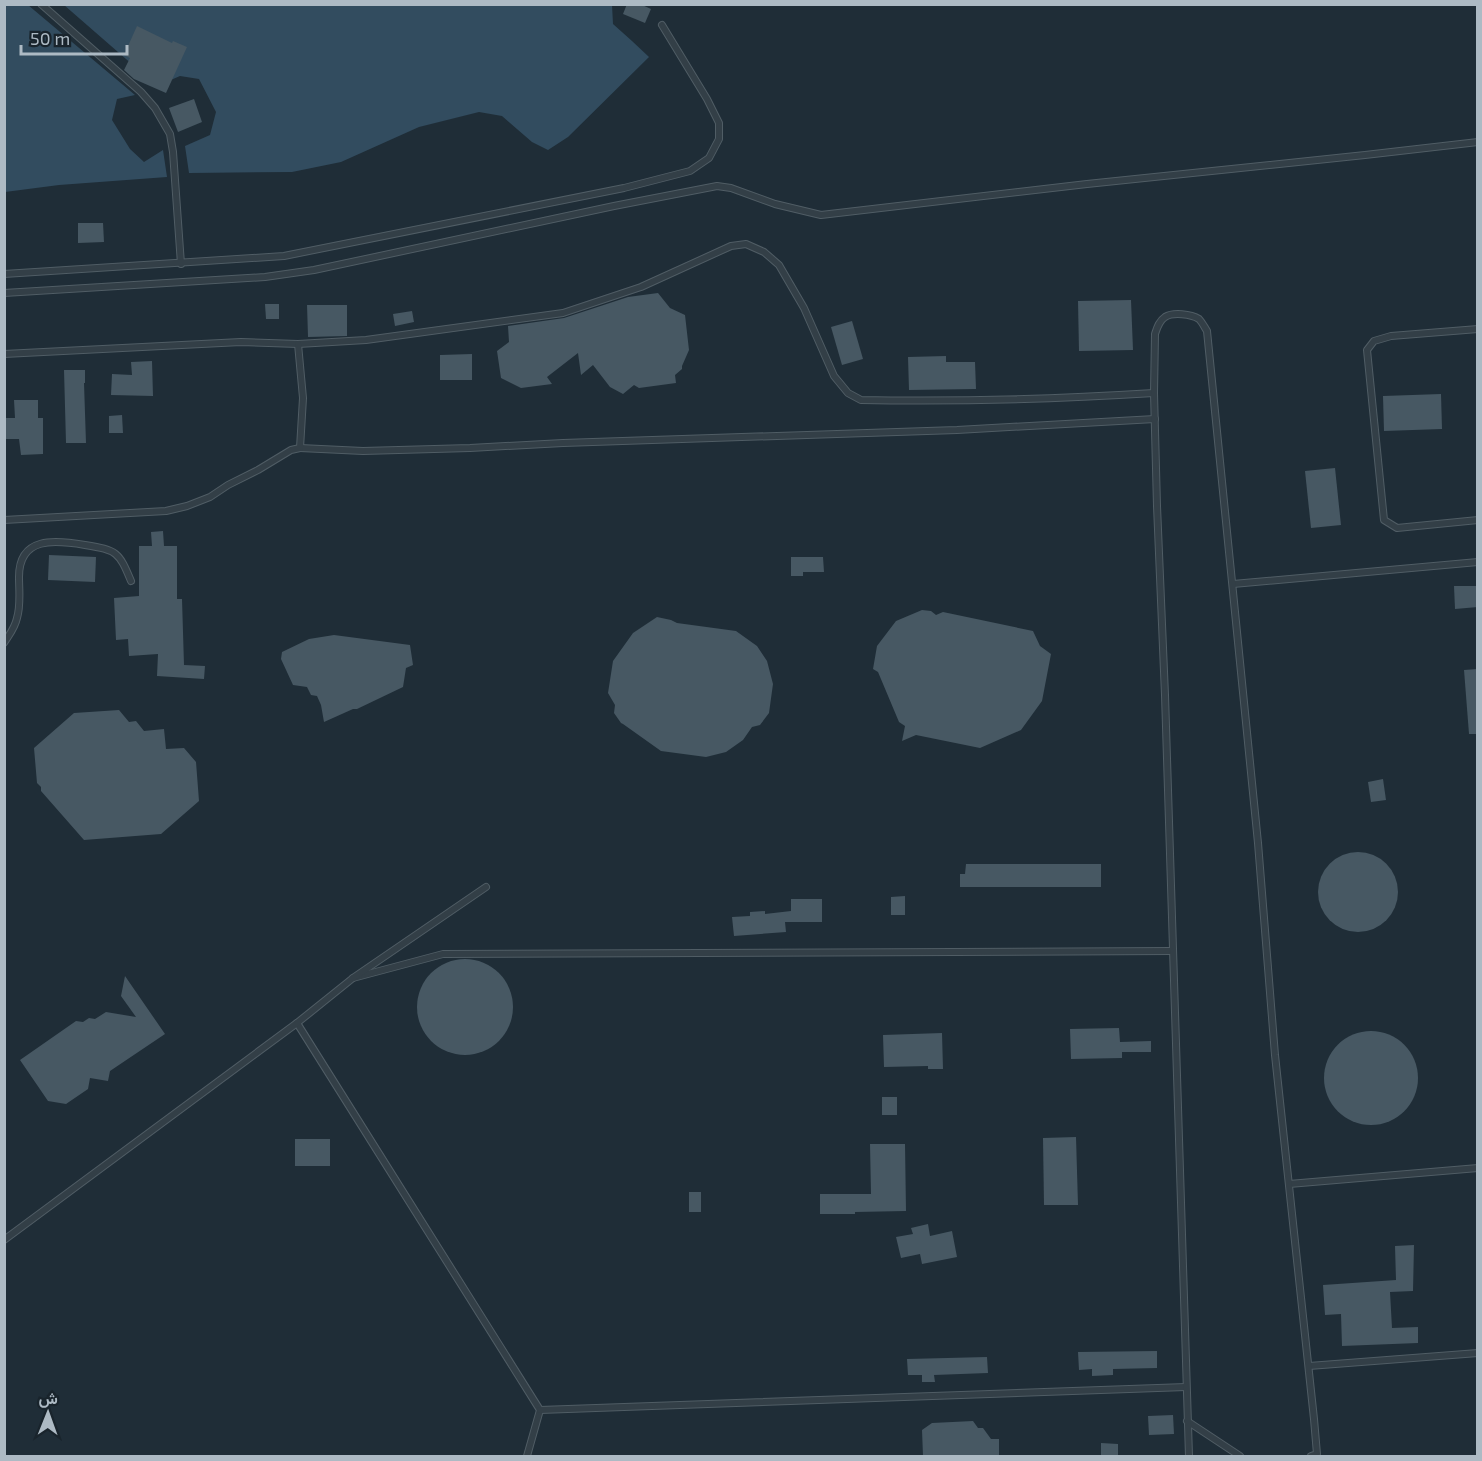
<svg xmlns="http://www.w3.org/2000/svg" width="1482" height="1461" viewBox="0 0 1482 1461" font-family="'Exo 2',Vazirmatn,sans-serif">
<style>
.water{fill:#324c5f}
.building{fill:#475863}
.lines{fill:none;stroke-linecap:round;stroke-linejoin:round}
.lane-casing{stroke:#505d65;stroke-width:8}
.lane{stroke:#333f47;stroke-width:6}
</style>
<rect width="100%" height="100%" fill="#1f2d37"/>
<g class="water">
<path d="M4,5H28L135,95L117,99L112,120L130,149L144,162L163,150L167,177L59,185L5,192Z"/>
<path d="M64,5H612L613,24L632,41L649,57L568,137L548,150L532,142L502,116L479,112L419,127L341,162L292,172L189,173L185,146L210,135L216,112L199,79L180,76L157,86Z"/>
</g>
<g class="building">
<path d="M627,4H640L651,9L645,23L623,14Z"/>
<path d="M137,26L172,43L173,41L187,47L166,93L134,79L124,70L130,58L124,55Z"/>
<path d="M194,99L202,122L178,132L169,108Z"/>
<path d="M78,223H103L104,242L78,243Z"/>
<path d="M658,293L670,308L685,315L689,350L682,366V369L675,375L676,383L639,388L634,385L623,394L610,387L593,365L581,375L578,353L547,377L552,384L521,388L501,378L497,351L509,342L508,326L564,318L628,297Z"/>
<path d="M1131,300L1133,350L1079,351L1078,301Z"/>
<path d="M265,304H279V319H266Z"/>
<path d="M307,305H347V336L308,337Z"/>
<path d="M412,311L414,322L395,326L393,314Z"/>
<path d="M852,321L863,359L842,365L831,327Z"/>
<path d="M472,354V380H440V355Z"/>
<path d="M946,356V362H975L976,389L909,390L908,357Z"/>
<path d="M152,361L153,396L111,395L112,374L132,375L131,362Z"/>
<path d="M64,370H85V383H84L86,443H66Z"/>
<path d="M1441,394L1442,429L1384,431L1383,396Z"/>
<path d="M14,400H38V418H43V454L21,455L19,439H4V418H15Z"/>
<path d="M122,415L123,433H109V416Z"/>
<path d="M1335,468L1341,525L1311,528L1305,471Z"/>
<path d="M163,531L164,546H177V599H182L184,665L205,666L204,679L157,676L158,654L129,656L128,639L116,640L114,598L139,596V546H152L151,532Z"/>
<path d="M49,555L96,557L95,582L48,580Z"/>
<path d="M791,557H823L824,572H803V576H791Z"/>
<path d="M1454,586H1478V607L1455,609Z"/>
<path d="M922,610L931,611L936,615L943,612L1033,631L1040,646L1051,654L1042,701L1021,730L980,748L916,735L902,741L905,726L899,722L878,672L873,669L877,646L896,621Z"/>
<path d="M657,617L671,620L677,623L736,631L757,646L767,661L773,684L769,713L760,725L752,727L743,740L726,752L706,757L661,751L623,724L621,723L614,713L615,705L608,693L613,661L633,633Z"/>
<path d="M334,635L410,645L413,665L406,668L403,687L357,709H353L324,722L321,705L317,696L311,695L307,687L293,685L281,659L282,652L309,639Z"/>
<path d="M1478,669V734H1469L1464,670Z"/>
<path d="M119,710L129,722L136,721L144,731L164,729L166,749L184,748L196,762L199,801L161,834L84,840L41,791V787L37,783L34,748L74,713Z"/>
<path d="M1383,779L1386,800L1371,802L1368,782Z"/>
<circle cx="1358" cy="892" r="40"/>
<path d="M966,864H1101V887H960V874H965Z"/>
<path d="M905,896V915H891V897Z"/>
<path d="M791,899H822V922H785L786,932L734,936L732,917L750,916V912L765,911V914L791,911Z"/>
<circle cx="465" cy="1007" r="48"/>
<path d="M125,976L165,1034L110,1071L108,1081L90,1078L88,1089L66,1104L48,1101L20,1060L76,1021L83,1022L89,1018L95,1019L106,1012L136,1017L121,996Z"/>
<path d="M1119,1028L1120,1042L1151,1041V1052H1122V1058L1071,1059L1070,1029Z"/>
<circle cx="1371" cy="1078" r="47"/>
<path d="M942,1033L943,1069H928V1066L884,1067L883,1035Z"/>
<rect x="882" y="1097" width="15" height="18"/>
<path d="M1076,1137L1078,1205H1044L1043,1138Z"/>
<rect x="295" y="1139" width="35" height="27"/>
<path d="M870,1144H905L906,1211L855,1212V1214H820V1194H871Z"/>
<rect x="689" y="1192" width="12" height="20"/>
<path d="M928,1224L930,1236L952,1231L957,1257L922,1264L920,1254L901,1258L896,1237L913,1234L911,1228Z"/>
<path d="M1414,1245L1413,1291L1390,1292L1392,1328L1418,1327V1343L1342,1346L1341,1314L1325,1315L1323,1285L1396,1280L1395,1246Z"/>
<path d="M1157,1351V1368L1113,1369V1375L1092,1376V1369L1079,1370L1078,1352Z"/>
<path d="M987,1357L988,1373L934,1375L935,1382H922V1375H908L907,1359Z"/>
<path d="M1173,1415L1174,1434L1149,1435L1148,1416Z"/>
<path d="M973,1421L978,1428H983L991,1439H999V1456H923L922,1430L932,1423Z"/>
<path d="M1101,1443L1118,1444V1456H1101Z"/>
</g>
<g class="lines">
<g class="lane-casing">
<g id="lane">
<path d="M41,4L141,92L155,108L170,134L173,152L181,264"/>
<path d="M4,274L284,256L624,188L690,171L709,158L719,139V123L707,99L662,25"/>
<path d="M4,293L265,277L314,270L614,206L717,186L731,188L775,204L821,215L1087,184L1365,155L1478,142"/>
<path d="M1478,329L1391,336L1374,341L1367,350L1384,520L1397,528L1478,520"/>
<path d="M4,354L241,342L298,344L366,340L563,313L641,287L731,246L746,244L764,252L779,265L804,308L834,376L848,393L861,400C959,402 1056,399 1154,393"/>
<path d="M300,448L363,451L470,448L563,443L957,430L1155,419"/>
<path d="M4,520L166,511L187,506L210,497L228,485L258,470L291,450L300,448L303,398L298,344"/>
<path d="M1233,584L1478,562"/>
<path d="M4,643C9,635 15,628 17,618C21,605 19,590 19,577C19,536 55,540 85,545C117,550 119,552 131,581"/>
<path d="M353,978L443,954L1172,951"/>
<path d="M297,1023L540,1410L527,1456"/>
<path d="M1289,1184L1478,1168"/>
<path d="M4,1240L297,1023L353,978L486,887"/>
<path d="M1309,1366L1478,1353"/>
<path d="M540,1410L1186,1387"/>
<path d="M1187,1421L1240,1456"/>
<path d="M1189,1456L1165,695L1157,506L1154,393L1155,334C1157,328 1159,321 1165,317C1173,312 1191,314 1199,319C1202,322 1205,328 1207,331L1258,843L1275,1055L1314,1419L1317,1454L1311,1456"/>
</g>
</g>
<use href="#lane" class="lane"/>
</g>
<rect width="1482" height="1461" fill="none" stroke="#adbac4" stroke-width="12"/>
<g transform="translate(48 1413) rotate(1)" stroke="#19242c" stroke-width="4.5" paint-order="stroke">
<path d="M0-4.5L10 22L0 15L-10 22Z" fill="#adbac4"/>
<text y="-9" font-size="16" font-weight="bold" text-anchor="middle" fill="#adbac4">ش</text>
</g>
<path d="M21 45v9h106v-9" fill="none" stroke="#adbac4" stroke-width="3"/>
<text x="30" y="45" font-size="18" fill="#adbac4" stroke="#19242c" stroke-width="4.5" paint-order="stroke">50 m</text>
</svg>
